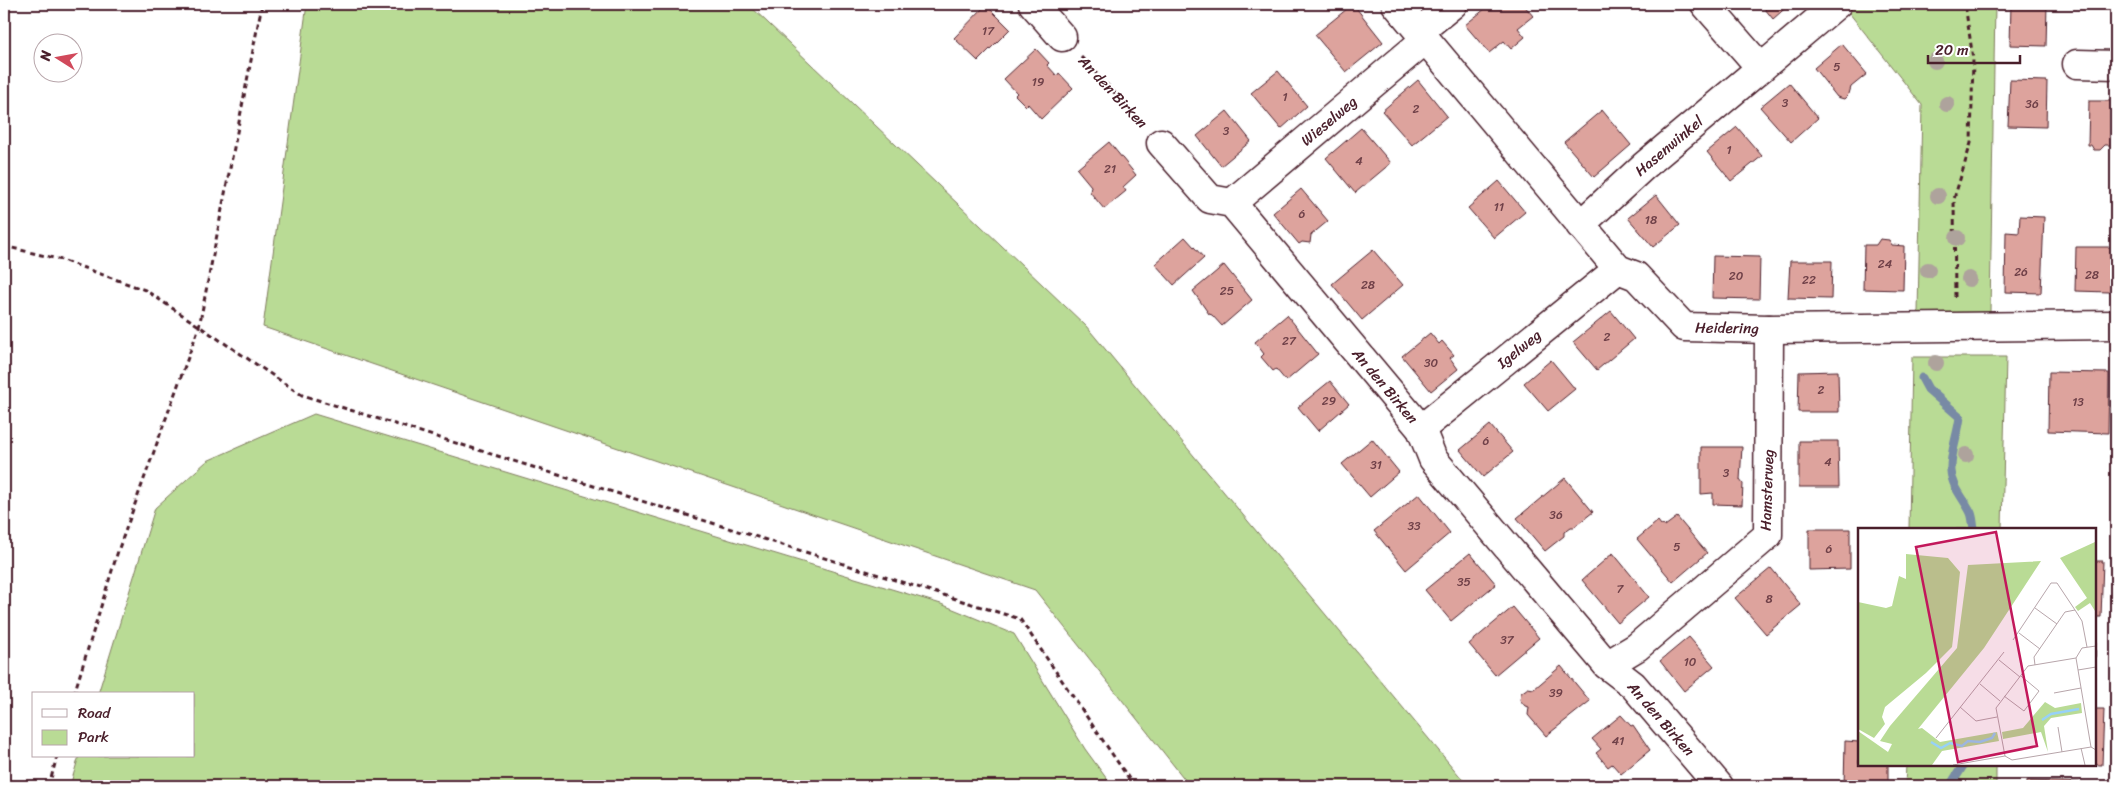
<svg xmlns="http://www.w3.org/2000/svg" width="2120" height="790" viewBox="0 0 2120 790" font-family="Sriracha,sans-serif">
<style>
.green{fill:#b9db95;stroke:#827d60}
.lines{fill:none;stroke-linecap:round;stroke-linejoin:round}
.stream{stroke:#788aa5;stroke-width:9}
.building{fill:#dda39d;stroke:#4a1f2b}
.minor-casing{stroke:#4a1f2b;stroke-width:31}
.path{stroke:#4a1f2b;stroke-width:3;stroke-dasharray:5 4;stroke-linecap:butt}
.minor{stroke:#fff;stroke-width:28}
.tree{fill:#aea39c}
.labels{text-anchor:middle;stroke-width:4;stroke-linejoin:round;paint-order:stroke}
.number-label{font-size:12px;fill:#6f4048}
.street-label{font-size:15px;fill:#4a1f2b;stroke:#fff}
.inset-river{fill:none;stroke:#97d1f7;stroke-width:2.5}
.inset-road{fill:none;stroke:#b7a5aa;stroke-width:1}
.view{fill:#c2185b;fill-opacity:0.15;stroke:#c2185b;stroke-width:2.5}
.inset-edge{fill:none;stroke:#4a1f2b;stroke-width:2.5}
</style>
<rect width="100%" height="100%" fill="#fff"/>
<filter id="ink" filterUnits="userSpaceOnUse"><feTurbulence type="fractalNoise" baseFrequency=".02" numOctaves="2"/><feDisplacementMap in="SourceGraphic" scale="10" xChannelSelector="R" yChannelSelector="G"/><feConvolveMatrix kernelMatrix="1 2 1 2 8 2 1 2 1" color-interpolation-filters="sRGB"/></filter>
<g filter="url(#ink)">
<g class="green">
<path d="M307,4H748L1086,326L1468,786H1190L1035,590L263,327Z"/>
<path d="M1842,4H1995L1990,312L1918,313L1922,105Z"/>
<path d="M1912,357H2006L2002,529H1909Z"/>
<path d="M314,414L941,604L1014,634L1085,749L1112,786H70L79,756H194V694H98L155,508L207,461Z"/>
<path d="M1906,764H1996V786H1905Z"/>
</g>
<g class="lines">
<g class="stream">
<path d="M1922,378L1928,389L1960,417C1958,435 1950,453 1951,471C1952,487 1965,500 1971,513C1973,518 1973,524 1974,529"/>
<path d="M1950,786L1964,764"/>
</g>
</g>
<g class="building">
<path d="M1076,4H1097L1093,7L1087,6L1083,11Z"/>
<path d="M1353,4L1383,42L1346,72L1315,35Z"/>
<path d="M1491,4H1523L1533,16L1518,28L1525,37L1511,49L1504,41L1489,53L1465,25Z"/>
<path d="M1761,4H1790L1773,19Z"/>
<path d="M2011,4H2047L2046,46L2010,45Z"/>
<path d="M986,5L1010,29L978,61L954,38Z"/>
<path d="M1842,44L1867,74L1851,87L1849,94L1844,99L1837,97L1814,68Z"/>
<path d="M1036,49L1049,63L1047,65L1057,76L1059,73L1073,88L1041,119L1028,104L1026,106L1015,95L1017,93L1004,79Z"/>
<path d="M1278,71L1307,106L1281,129L1251,93Z"/>
<path d="M1418,80L1447,116L1412,145L1382,111Z"/>
<path d="M2010,80L2047,81L2046,127L2008,126Z"/>
<path d="M1789,83L1818,118L1791,142L1760,107Z"/>
<path d="M2089,101H2116V145H2105L2100,150H2094L2091,145H2088Z"/>
<path d="M1602,110L1631,145L1594,177L1564,142Z"/>
<path d="M1227,111L1251,141L1221,166L1197,136Z"/>
<path d="M1737,127L1762,156L1731,181L1707,152Z"/>
<path d="M1361,128L1391,163L1355,193L1326,158Z"/>
<path d="M1109,142L1136,175L1123,187L1126,191L1104,209L1090,192L1091,186L1077,169Z"/>
<path d="M1499,181L1525,212L1494,238L1468,208Z"/>
<path d="M1301,189L1328,221L1311,235L1310,243L1302,242L1299,244L1273,213Z"/>
<path d="M1656,195L1680,225L1653,247L1628,218Z"/>
<path d="M2020,216L2044,217L2041,293L2005,292L2006,232L2019,233Z"/>
<path d="M1185,237L1204,258L1174,285L1155,264Z"/>
<path d="M1880,239L1889,240L1892,245L1904,246L1903,290L1863,289L1864,245H1876Z"/>
<path d="M2076,247H2116V289H2111L2109,292L2075,291Z"/>
<path d="M1373,250L1403,285L1362,320L1332,284Z"/>
<path d="M1713,256L1760,257L1759,299L1712,298Z"/>
<path d="M1790,261H1832L1831,299L1788,298Z"/>
<path d="M1224,265L1252,300L1222,326L1212,315L1209,314L1193,291Z"/>
<path d="M1611,311L1634,339L1597,370L1573,342Z"/>
<path d="M1287,315L1318,354L1286,381L1276,369L1273,371L1261,357L1264,354L1255,342Z"/>
<path d="M1430,333L1439,344L1442,341L1454,355L1450,358L1458,369L1431,391L1402,356Z"/>
<path d="M1551,360L1575,389L1548,411L1524,383Z"/>
<path d="M1838,371L1839,412H1798L1799,372Z"/>
<path d="M2049,372L2109,373L2108,433L2048,431Z"/>
<path d="M1330,381L1349,404L1318,431L1298,407Z"/>
<path d="M1490,425L1513,452L1483,477L1460,450Z"/>
<path d="M1372,439L1399,472L1370,497L1342,464Z"/>
<path d="M1799,441H1838L1839,487H1799Z"/>
<path d="M1701,447H1742L1740,480L1743,484L1742,505L1713,504V493L1701,494Z"/>
<path d="M1565,478L1593,512L1574,527H1571L1564,532V536L1545,551L1517,518Z"/>
<path d="M1419,494L1450,533L1406,570L1374,531Z"/>
<path d="M1677,517L1707,553L1673,582L1637,539L1658,521L1661,525L1665,526Z"/>
<path d="M1809,529H1850V569L1809,570Z"/>
<path d="M1470,553L1496,584L1451,621L1425,590Z"/>
<path d="M1613,553L1649,597L1618,623L1582,580Z"/>
<path d="M2094,561H2103L2101,617H2094Z"/>
<path d="M1771,568L1801,605L1766,634L1735,598Z"/>
<path d="M1513,607L1539,638L1495,675L1469,644Z"/>
<path d="M1689,637L1714,666L1684,691L1660,661Z"/>
<path d="M2094,640H2096L2094,692Z"/>
<path d="M1561,666L1590,701L1546,736L1528,715L1529,707L1525,706L1520,700L1521,693L1528,688L1534,689Z"/>
<path d="M2094,709H2104L2102,765L2070,764H2094Z"/>
<path d="M1621,715L1631,726L1633,725L1650,750L1621,774L1612,764L1608,767L1596,753L1601,749L1592,739Z"/>
<path d="M1845,741L1859,742V764H1888V786H1844Z"/>
<path d="M2027,781L2097,783V786H2027Z"/>
</g>
<g class="lines">
<g class="minor-casing">
<g id="minor">
<path d="M1033,4L1062,37"/>
<path d="M1396,4L1618,269L1636,276L1684,327L1769,329L2116,325"/>
<path d="M1420,31L1453,4"/>
<path d="M2077,64L2116,65"/>
<path d="M1761,68L1837,4"/>
<path d="M1161,143L1210,199L1232,203L1421,429L1433,459L1607,665L1633,685L1719,786"/>
<path d="M1232,203L1426,39"/>
<path d="M1580,225L1644,166L1761,68L1705,4"/>
<path d="M1421,429L1618,269"/>
<path d="M1607,665L1637,647L1768,535L1769,329"/>
</g>
</g>
<g class="path">
<path d="M1081,57L1142,122"/>
<path d="M4,246L62,260L145,290L302,395L1020,619L1134,786"/>
<path d="M1955,297L1954,199L1971,143L1973,59L1965,4"/>
<path d="M74,694L118,551L199,327L262,4"/>
<path d="M49,786L57,756"/>
</g>
<use href="#minor" class="minor"/>
</g>
<g class="tree">
<circle cx="1935" cy="61" r="8"/>
<circle cx="1947" cy="104" r="8"/>
<circle cx="1938" cy="196" r="8"/>
<circle cx="1957" cy="238" r="8"/>
<circle cx="1928" cy="270" r="8"/>
<circle cx="1969" cy="279" r="8"/>
<circle cx="1936" cy="363" r="8"/>
<circle cx="1966" cy="455" r="8"/>
</g>
</g>
<g class="labels">
<g class="number-label">
<text x="988" y="35">17</text>
<text x="1837" y="71">5</text>
<text x="1038" y="86">19</text>
<text x="1285" y="101">1</text>
<text x="1785" y="107">3</text>
<text x="2032" y="108">36</text>
<text x="1416" y="113">2</text>
<text x="1226" y="135">3</text>
<text x="1729" y="154">1</text>
<text x="1359" y="165">4</text>
<text x="1110" y="173">21</text>
<text x="1499" y="211">11</text>
<text x="1302" y="218">6</text>
<text x="1651" y="224">18</text>
<text x="1885" y="268">24</text>
<text x="2021" y="276">26</text>
<text x="2092" y="279">28</text>
<text x="1736" y="280">20</text>
<text x="1809" y="284">22</text>
<text x="1368" y="289">28</text>
<text x="1227" y="295">25</text>
<text x="1607" y="341">2</text>
<text x="1289" y="345">27</text>
<text x="1431" y="367">30</text>
<text x="1821" y="394">2</text>
<text x="1329" y="405">29</text>
<text x="2078" y="406">13</text>
<text x="1486" y="445">6</text>
<text x="1828" y="466">4</text>
<text x="1376" y="469">31</text>
<text x="1726" y="477">3</text>
<text x="1556" y="519">36</text>
<text x="1414" y="530">33</text>
<text x="1677" y="551">5</text>
<text x="1829" y="553">6</text>
<text x="1464" y="586">35</text>
<text x="1620" y="593">7</text>
<text x="1769" y="603">8</text>
<text x="1507" y="644">37</text>
<text x="1690" y="666">10</text>
<text x="1556" y="697">39</text>
<text x="1618" y="745">41</text>
</g>
<g class="street-label">
<text transform="translate(1113 92) rotate(47)" y="5">An den Birken</text>
<text transform="translate(1329 121) rotate(-40)" y="5">Wieselweg</text>
<text transform="translate(1669 146) rotate(-40)" y="5">Hasenwinkel</text>
<text transform="translate(1727 328) rotate(1)" y="5">Heidering</text>
<text transform="translate(1519 349) rotate(-39)" y="5">Igelweg</text>
<text transform="translate(1385 386) rotate(50)" y="5">An den Birken</text>
<text transform="translate(1767 490) rotate(-88)" y="5">Hamsterweg</text>
<text transform="translate(1661 719) rotate(49)" y="5">An den Birken</text>
</g>
</g>
<g transform="translate(1858 528)">
<rect width="238" height="238" fill="#fff"/>
<path d="M237,14V83L232,75L220,83L217,79L229,70L202,30ZM48,26L90,30L102,44L95,111L94,119L68,145L27,179L24,189L27,196L16,210L0,201V74L28,80L34,78L41,48L48,51ZM183,33L126,120L60,201L64,200L82,214L139,204L141,213L84,223L74,237H0V203L30,224L34,216L22,213L32,198L99,120L110,37ZM187,174L197,180L223,175L224,185L193,190L186,198L190,224L183,204L145,211L144,204L165,200Z" fill="#b9db95"/>
<path class="inset-river" d="M184,192L193,186L221,181M73,214L83,220L92,215L104,218L110,213L122,214L134,210L137,205"/>
<path class="inset-road" d="M177,80L199,96M161,105L182,121M155,112L193,55H199L217,82M238,118L224,120L218,130L233,219L238,222M218,130L170,138L138,180L147,228L154,232L233,219M141,132L162,149M177,137L176,129L207,84L217,82L224,93L229,119M220,142L238,139M122,156L142,173M196,165L223,160M146,168L166,183L181,163L163,148M102,179L118,193L139,189M200,199L204,224M78,210L146,124M223,220L227,237M95,237L147,228"/>
<path class="view" d="M138,4L179,218L100,234L58,19Z"/>
<rect width="238" height="238" class="inset-edge"/>
</g>
<rect width="2120" height="790" fill="none" stroke="#fff" stroke-width="20"/>
<rect x="10" y="10" width="2100" height="770" fill="none" stroke="#4a1f2b" stroke-width="2" filter="url(#ink)"/>
<rect x="32" y="692" width="162" height="65" fill="#ffffff" stroke="#b7a5aa"/>
<rect x="42" y="709" width="25" height="8" fill="#ffffff" stroke="#b7a5aa"/>
<text x="78" y="718" font-size="15" fill="#4a1f2b">Road</text>
<rect x="42" y="730" width="25" height="15" fill="#b9db95" stroke="#b7a5aa"/>
<text x="78" y="742" font-size="15" fill="#4a1f2b">Park</text>
<g transform="translate(58 58) rotate(281)"><circle r="24" fill="#ffffff" stroke="#b7a5aa"/>
<path d="M0-4L9 19L0 12L-9 19Z" fill="#d1495b"/>
<text y="-8" font-size="14" font-weight="bold" text-anchor="middle" fill="#4a1f2b">N</text>
</g>
<path d="M1928 55v8h92v-8" fill="none" stroke="#4a1f2b" stroke-width="2.5"/>
<text x="1935" y="55" font-size="15" fill="#4a1f2b" stroke="#ffffff" stroke-width="4" paint-order="stroke">20 m</text>
</svg>
